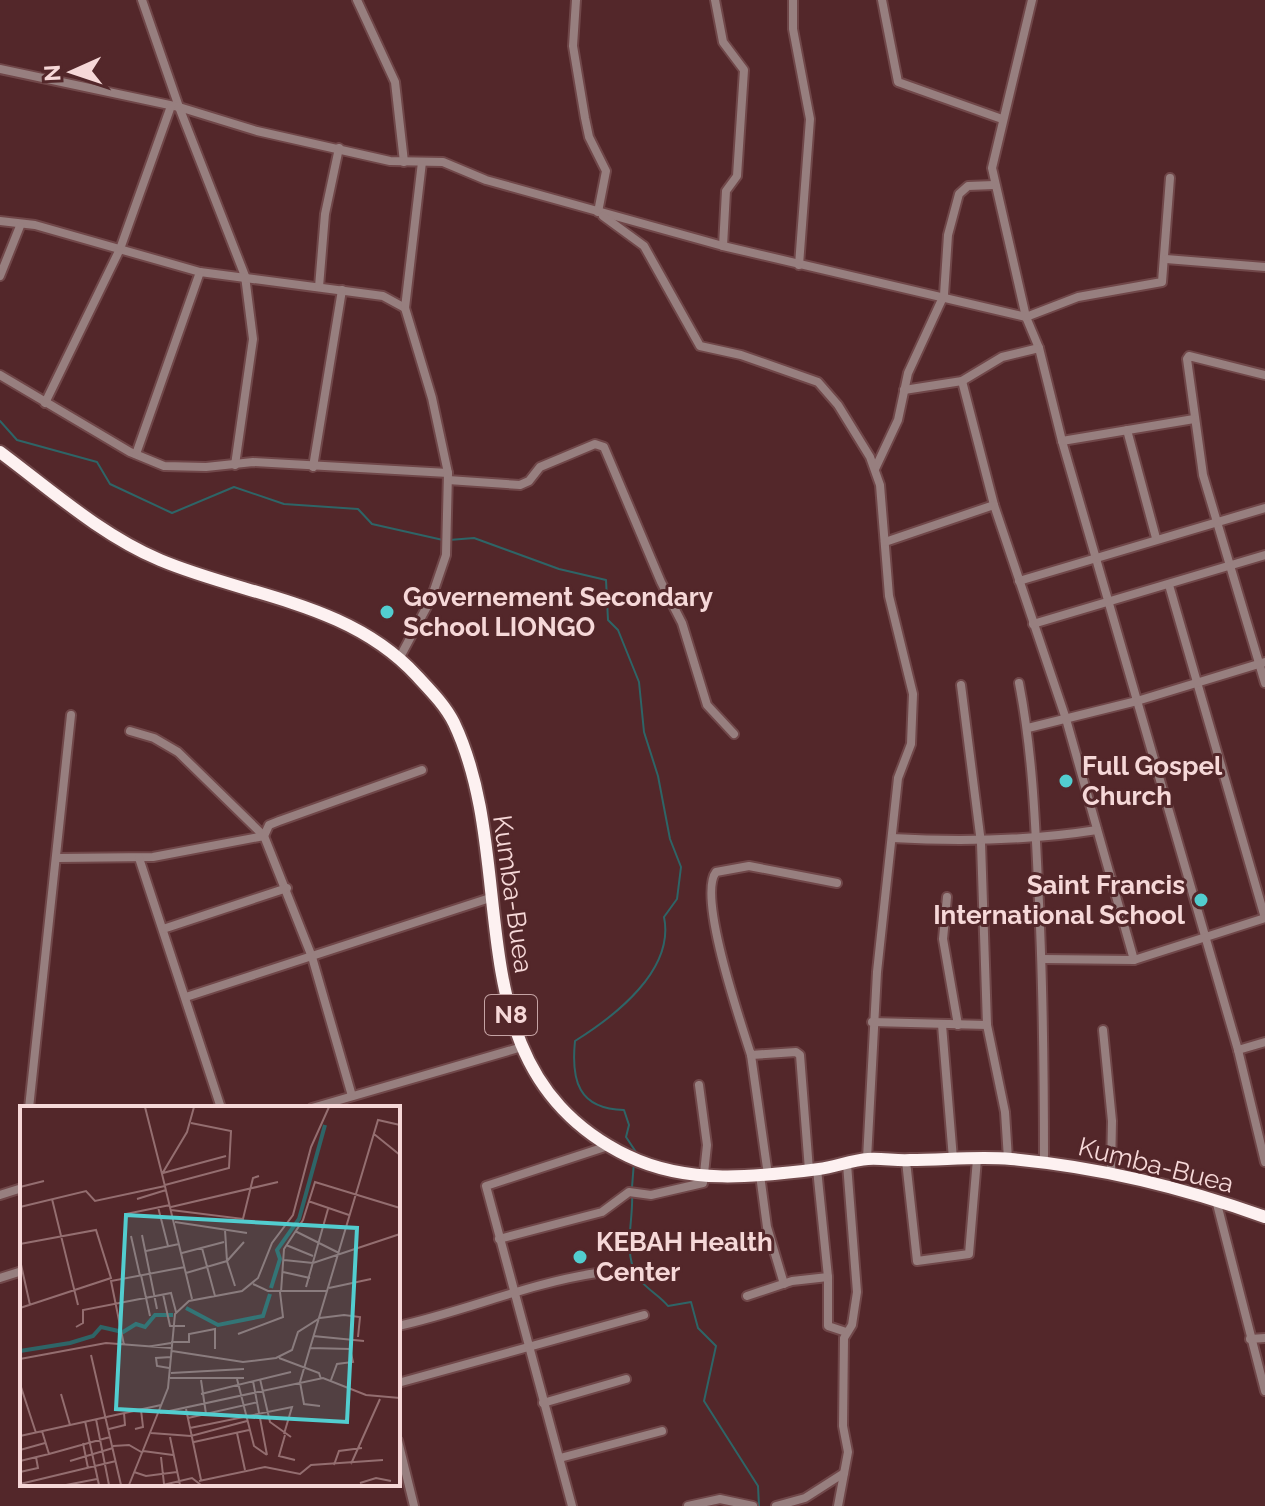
<svg xmlns="http://www.w3.org/2000/svg" width="1265" height="1506" viewBox="0 0 1265 1506" font-family="Raleway,sans-serif">
<style>
.lines{fill:none;stroke-linecap:round;stroke-linejoin:round}
.stream{stroke:#2e6567;stroke-width:2}
.minor-casing{stroke:#704749;stroke-width:12}
.highway-casing{stroke:#704749;stroke-width:16}
.minor{stroke:#977f7f;stroke-width:8}
.highway{stroke:#fdf1f1;stroke-width:12}
.poi-dot{fill:#52cdcf;stroke:#53272a;stroke-width:3}
.labels{text-anchor:middle;stroke-width:6;stroke-linejoin:round;paint-order:stroke}
.shield{fill:#53272a;stroke:#c5a3a4;stroke-width:2}
.shield-label{font-size:24px;font-weight:bold;fill:#f6d8d8}
.poi-label{font-size:26px;font-weight:bold;fill:#f6d8d8;stroke:#53272a;text-anchor:start}
.street-label{font-size:26px;fill:#f6d8d8;stroke:#53272a}
.inset-river{fill:none;stroke:#2e6567;stroke-width:4}
.inset-road{fill:none;stroke:#946e70;stroke-width:2}
.view{fill:#52cdcf;fill-opacity:0.15;stroke:#52cdcf;stroke-width:4}
.inset-edge{fill:none;stroke:#f6d8d8;stroke-width:4}
</style>
<rect width="100%" height="100%" fill="#53272a"/>
<g class="lines">
<g class="stream">
<path d="M0,421L17,440L97,462L110,484L172,513L234,487L284,504L358,509L372,524L443,540"/>
<path d="M449,540L474,538L559,569L606,580L608,620L618,630L639,682L644,732L658,776L670,839L681,867L677,899L664,917C675,970 615,1016 575,1041C571,1080 578,1109 624,1110L629,1125L626,1137L636,1152"/>
<path d="M632,1187L634,1162"/>
<path d="M632,1194C634,1220 621,1256 640,1280C648,1290 660,1296 668,1306L691,1302L698,1328L716,1346L704,1401L758,1486L759,1506"/>
</g>
<g class="minor-casing">
<g id="minor">
<path d="M142,0L179,107L245,276L253,339L235,465"/>
<path d="M357,0L395,82L404,162"/>
<path d="M576,0L573,46L585,118L589,137L606,171L598,212"/>
<path d="M715,0L723,42L744,70L737,176L726,191L723,246"/>
<path d="M793,0V29L810,119L799,265"/>
<path d="M882,0L898,82L1002,119"/>
<path d="M1032,0L992,168L1026,317L1039,348L1062,441L1238,1050L1265,1162"/>
<path d="M0,69L179,107L257,131L390,161L443,162L486,180L723,246L1026,317L1078,297L1162,282L1170,178"/>
<path d="M603,216L644,246L700,346L741,355L818,382L838,405L870,457L880,485L889,596L913,694L911,744L898,778L877,972L867,1159"/>
<path d="M0,221L35,225L200,272L383,296L405,308"/>
<path d="M1166,259L1265,267"/>
<path d="M0,276L20,226"/>
<path d="M319,287L325,214L339,148"/>
<path d="M0,375L130,452L164,466L206,467L253,462L448,473"/>
<path d="M1265,375L1189,356L1187,359L1203,475L1265,683"/>
<path d="M962,381L994,505L1066,719L1134,960"/>
<path d="M904,390L962,381L1002,357L1039,348"/>
<path d="M45,403L120,249L171,106"/>
<path d="M1127,430L1156,538"/>
<path d="M1062,441L1194,419"/>
<path d="M136,454L200,272"/>
<path d="M313,467L342,290"/>
<path d="M875,469L898,420L908,373L944,295L948,235L959,194L968,186L994,185"/>
<path d="M448,480L520,485L529,481L540,467L595,444L604,447L661,582L682,623L707,705L734,734"/>
<path d="M885,542L994,505"/>
<path d="M1019,581L1265,508"/>
<path d="M1169,585L1265,918"/>
<path d="M1033,624L1265,555"/>
<path d="M400,657L431,599L446,555L448,473L432,398L405,308L422,162"/>
<path d="M1019,683C1032,749 1035,816 1038,883C1043,976 1044,1069 1044,1163"/>
<path d="M961,685L981,843L987,1025L1005,1112L1008,1159"/>
<path d="M1028,728L1137,701L1265,662"/>
<path d="M130,731L154,738L178,752L264,836L312,957L352,1096"/>
<path d="M892,838C962,842 1027,841 1097,830"/>
<path d="M58,858L153,857L264,836L269,825L279,821L422,770"/>
<path d="M139,858L221,1108"/>
<path d="M947,897L943,939L958,1025"/>
<path d="M163,929L287,888"/>
<path d="M1042,959L1134,960L1265,918"/>
<path d="M186,997L490,898"/>
<path d="M872,1022L987,1025"/>
<path d="M942,1025L953,1159"/>
<path d="M1103,1030L1112,1121L1111,1171"/>
<path d="M1238,1050L1265,1042"/>
<path d="M751,1055L768,1175"/>
<path d="M29,1108L71,715"/>
<path d="M312,1108L522,1047"/>
<path d="M906,1161L917,1261L969,1254L977,1159"/>
<path d="M817,1169L828,1277V1326L846,1332"/>
<path d="M809,1170L800,1055L796,1052L751,1055C741,1023 697,896 716,872L749,866L837,883"/>
<path d="M760,1175L767,1227L784,1284"/>
<path d="M0,1195L22,1188"/>
<path d="M1216,1200L1265,1391"/>
<path d="M499,1239L602,1212L629,1192L651,1195L703,1183L707,1145L699,1085"/>
<path d="M0,1278L22,1271"/>
<path d="M747,1296L792,1281L828,1277"/>
<path d="M398,1326C466,1311 529,1283 597,1273"/>
<path d="M1250,1339L1265,1338"/>
<path d="M398,1383L644,1315"/>
<path d="M543,1403L626,1379"/>
<path d="M398,1441L414,1506"/>
<path d="M560,1458L662,1431"/>
<path d="M572,1506L486,1186L611,1145"/>
<path d="M688,1506L720,1499L753,1506"/>
<path d="M776,1506L805,1498L844,1473"/>
<path d="M838,1506L848,1452L843,1426L844,1338L852,1325L857,1292L847,1164"/>
</g>
</g>
<g class="highway-casing">
<path id="highway" d="M0,452C51,490 101,535 160,560C248,597 349,602 417,676C430,690 445,705 454,723C523,869 449,1069 628,1156C688,1185 756,1177 819,1169C835,1167 852,1160 868,1159C882,1158 897,1161 910,1160C944,1160 978,1156 1011,1159C1100,1167 1182,1187 1265,1217"/>
</g>
<use href="#minor" class="minor"/>
<use href="#highway" class="highway"/>
</g>
<g class="poi-dot">
<circle cx="387" cy="612" r="8"/>
<circle cx="1066" cy="781" r="8"/>
<circle cx="1201" cy="900" r="8"/>
<circle cx="580" cy="1257" r="8"/>
</g>
<g class="labels">
<rect class="shield" x="485" y="995" width="52" height="40" rx="6"/>
<g class="shield-label">
<text x="511" y="1023">N8</text>
</g>
<g class="poi-label">
<text x="403" y="606">Governement Secondary<tspan x="403" dy="30">School LIONGO</tspan></text>
<text x="1082" y="775">Full Gospel<tspan x="1082" dy="30">Church</tspan></text>
<text x="1185" y="894" text-anchor="end">Saint Francis<tspan x="1185" dy="30">International School</tspan></text>
<text x="596" y="1251">KEBAH Health<tspan x="596" dy="30">Center</tspan></text>
</g>
<g class="street-label">
<text transform="translate(513 894) rotate(82)" y="9">Kumba-Buea</text>
<text transform="translate(1156 1165) rotate(14)" y="9">Kumba-Buea</text>
</g>
</g>
<g transform="translate(20 1106)">
<rect width="380" height="380" fill="#53272a"/>
<path class="inset-river" d="M251,182L260,153L257,144L279,113L305,19M166,202L198,219L243,210L250,188M0,245L50,237L73,230L81,221L103,226L116,218L125,221L135,209H153"/>
<path class="inset-road" d="M125,1L142,68M354,28L380,49M143,67L206,50M145,79L209,62L211,25L171,17M0,81L24,75M32,93L58,199M117,93L146,84M288,95L329,109M0,101L66,85L75,95L145,80M138,101L148,140M151,101L258,76M151,104L223,113L233,72L239,70M106,108L150,99M155,116L227,127M205,124L207,155L215,180M275,125L319,147M122,129L137,203M111,130L120,170M0,138L76,124L91,172L0,202M266,139L293,150M182,142L195,190M126,145L159,138M162,147L204,136M0,154L10,199M264,154L293,157L380,128M263,166L290,172M166,167L207,155L224,136M121,169L130,210M233,178L248,185H308M286,181L308,103M309,182L351,173M261,186L264,143L283,114L295,76L380,102M143,188L150,220H165M172,193L142,68L167,26L174,1M56,221L63,217V204L151,187L156,206M218,228L263,211L260,186M293,230L344,235M151,236H169V228L195,223V243M104,239L91,175L165,161M126,241L151,237M290,242L330,243L333,256L317,258L311,274M152,245L223,256L256,252L272,244L278,226L300,212L324,209L340,211L338,231M71,249L101,379M259,252L299,267L301,273M0,253L86,237L151,242M149,262L137,260L136,252L151,251M151,267L224,263M150,272H224M217,273L234,340L247,349M240,273L250,316L271,331M181,274L186,308M233,275L247,349M0,278L16,327M41,288L50,319M181,288L271,266M300,300L284,298L280,276L290,242L358,14L380,19M166,303L181,374M140,307L303,272L346,289L380,292M168,312L238,296M76,313L89,379M65,315L79,379M170,322L272,301L264,328M89,323L105,319L104,307M115,323L123,321L121,304M22,325L29,348L90,331M131,327L171,330L227,315M217,327L225,364M265,329L259,350L275,354M0,330L141,299M150,331L160,379M174,336L229,324M63,337L68,362M93,340L109,339L123,347M0,344L25,337M123,345L153,349M141,351L144,378M0,355L29,348M50,355L93,342M331,358L360,293M314,359L319,345L342,342M0,366L18,362L16,351M114,366L126,370L157,366M179,375L245,361L280,368L291,359L363,354M340,377L356,372L371,375M0,378L96,355M46,379L77,373M109,379L148,282L155,208L169,195L222,185L238,172L252,137L273,109L291,41L309,1M143,379L172,372L181,379"/>
<path class="view" d="M106,109L337,122L327,316L96,303Z"/>
<rect width="380" height="380" class="inset-edge"/>
</g>
<g transform="translate(72 72) rotate(267)" stroke="#53272a" stroke-width="6" paint-order="stroke">
<path d="M0-6L14 30L0 20L-14 30Z" fill="#f6d8d8"/>
<text y="-12" font-size="22" font-weight="bold" text-anchor="middle" fill="#f6d8d8">N</text>
</g>
</svg>
